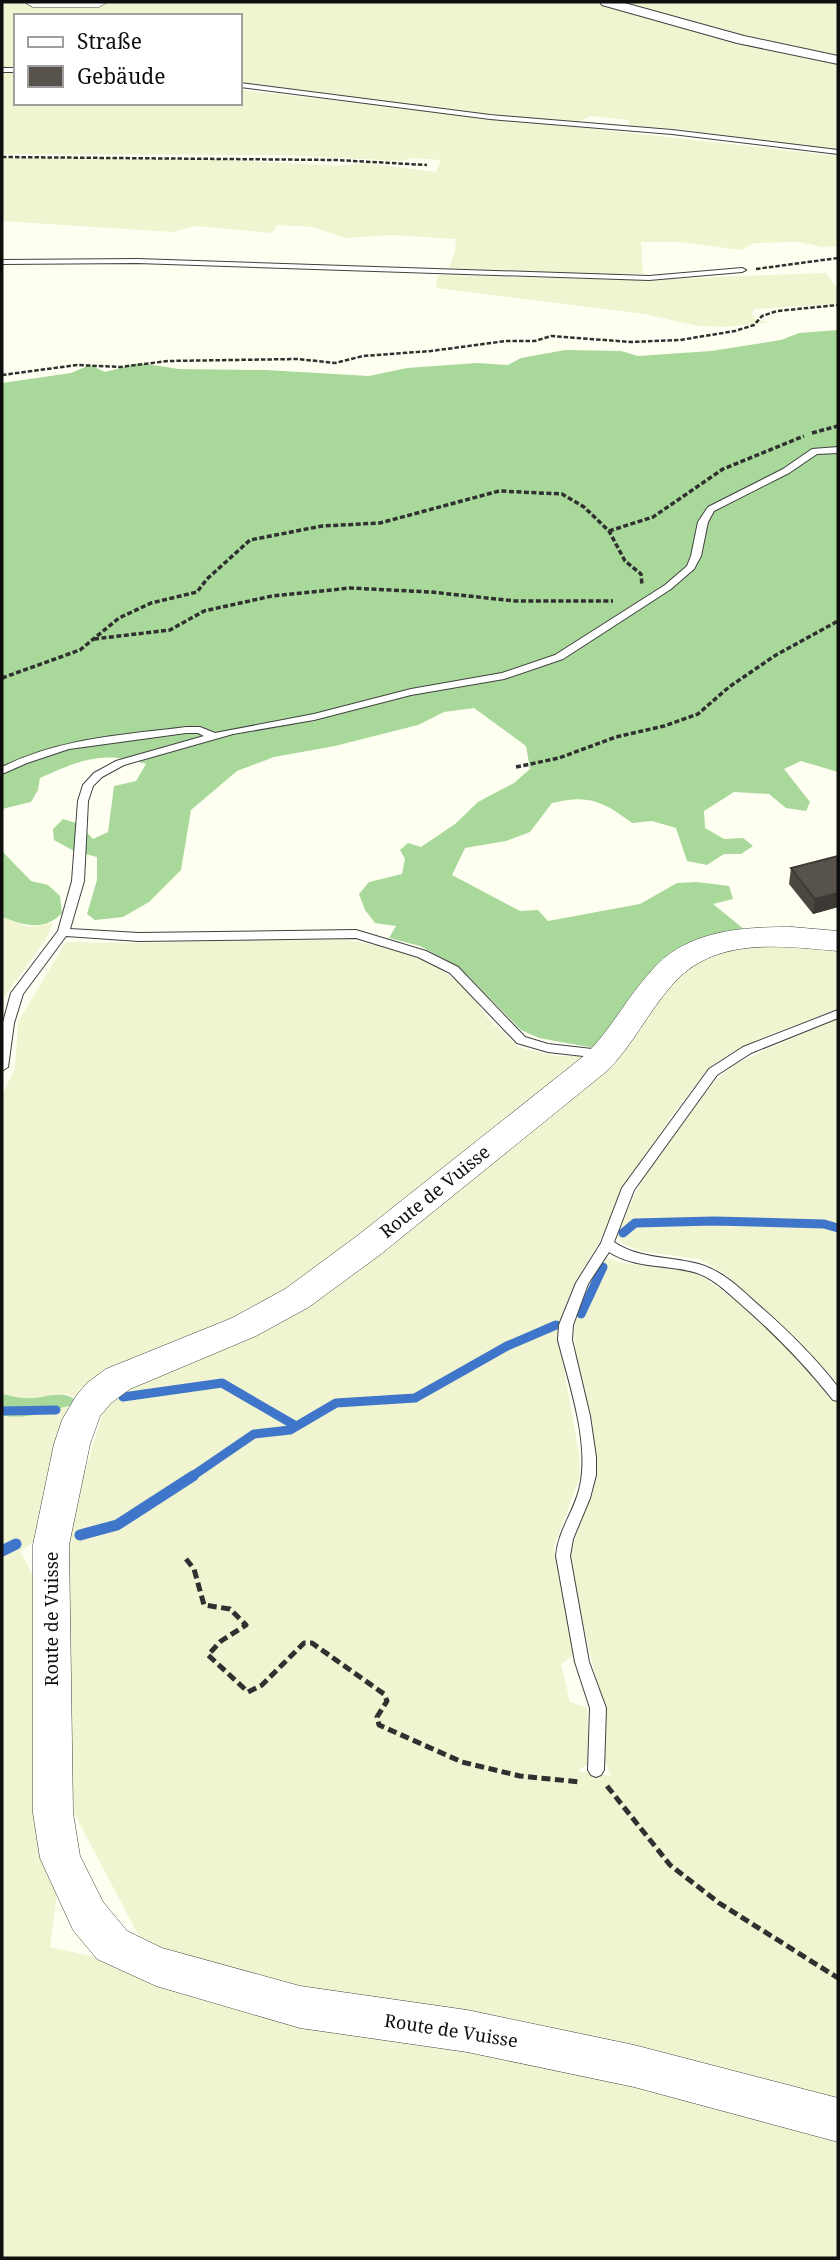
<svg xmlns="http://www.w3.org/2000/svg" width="840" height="2260" viewBox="0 0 840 2260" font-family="'Noto Serif',serif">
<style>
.farmland{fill:#f0f4d0}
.forest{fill:#a9d99a}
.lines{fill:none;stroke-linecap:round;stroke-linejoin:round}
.stream-far1{stroke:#3f76ca;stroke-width:9}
.stream{stroke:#3f76ca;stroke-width:11}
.service-casing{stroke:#414141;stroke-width:2}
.minor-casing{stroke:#414141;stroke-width:2}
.tertiary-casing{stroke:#414141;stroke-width:1}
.path-far2{stroke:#303030;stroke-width:2.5;stroke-dasharray:4.5 2;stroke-linecap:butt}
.path-far1{stroke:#303030;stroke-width:3.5;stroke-dasharray:5 2.5;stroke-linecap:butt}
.path{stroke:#303030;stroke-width:5;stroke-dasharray:9 4.5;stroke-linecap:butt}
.service{fill:#fff;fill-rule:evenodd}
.minor{fill:#fff;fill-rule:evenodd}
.tertiary{fill:#fff;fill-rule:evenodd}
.wall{fill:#4b4740}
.shaded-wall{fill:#3d3934}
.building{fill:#57524b;stroke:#3d3934;stroke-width:2}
.labels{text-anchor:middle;stroke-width:7;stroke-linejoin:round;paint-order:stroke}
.street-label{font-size:18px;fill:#0e0e0e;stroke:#fff}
</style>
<rect width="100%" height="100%" fill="#fefff0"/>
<g class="farmland">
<path d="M137,2H593L710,36L838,63V150H816L678,129L630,126L628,120L590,116L579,122L483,114L240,83V16H16V68L2,69V3L85,6Z"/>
<path d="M615,2H838V58L741,37Z"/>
<path d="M16,72V103H240V90L838,156V246L822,247L799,242L754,243L742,250L680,242H641L643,274H559L449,268L456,248L455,239L393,235L345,238L313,227L296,226L277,225L272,233L196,226L172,232L2,221V158L207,159L340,166L365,163L436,172L441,160L413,158L401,161L284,155L2,154V73Z"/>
<path d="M826,273L838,289V304L754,309L752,313L755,319L769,322L726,327L698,326L645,314L436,288L438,275L635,280Z"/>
<path d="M2,917L29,927L53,923L46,939L2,1000Z"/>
<path d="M336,938L390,948L433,964L468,989L489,1020L518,1047L556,1056H589L281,1300L104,1379L74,1397L67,1394L26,1399L2,1394V1095L15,1069L18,1022L66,942L137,943Z"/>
<path d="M769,944L838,948V1009L768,1035L730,1053L710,1067L677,1108L628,1180L610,1223L574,1284L562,1314V1357L579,1454L580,1477L554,1546L573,1655L561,1664L570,1702L587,1708L588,1764L577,1771L611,1776L601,1750L604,1709L568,1563L597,1468L591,1413L578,1376L574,1331L578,1302L605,1257L623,1263L697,1272L749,1310L824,1384L838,1403V2100L805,2090L259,1979L142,1942L74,1813L65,1758L61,1548L104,1410L123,1388L240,1339L621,1049L637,1034L673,981L691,965L739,947Z"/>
<path d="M838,1018V1383L792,1334L724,1273L698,1259L640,1251L623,1244L617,1235L643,1177L714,1082L737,1063Z"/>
<path d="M69,1406L74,1410L45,1534L20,1551L39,1587L57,1893L50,1947L743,2102L838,2129V2258H2V1415L31,1416Z"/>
</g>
<g class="forest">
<path d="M838,330V772L801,761L784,769L810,802L806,811L786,808L769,794L734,792L704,811L705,828L724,839L743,838L753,846L741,854H724L707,865L687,861L676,828L652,821L632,823C603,801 588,794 552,803L530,832L506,841L465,848L452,875L520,911L538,910L548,921L640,904L677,883L697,882L729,886L733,899L713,904L745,930L716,935L600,1049L539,1038L521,1030L468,976L446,960L420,946L389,938L396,926L375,923L365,910L359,894L369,882L402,874L405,859L400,850L408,843L421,847L455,824L478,802L514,783L530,769L526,746L474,708L444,712L418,725L335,746L274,757L237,771L191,810L181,870L149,902L123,917L95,920L87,914L97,880V857L74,851L54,840L53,829L63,819L79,824L93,839L108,832L114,786L136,781L146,764C103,750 80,760 40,778L38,790L31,802L2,809V383L71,373L90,365L105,372L140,363L179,369L266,370L369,376L407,368L476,363L508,365L521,358L565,350L621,351L638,356L711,351L781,340L799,333Z"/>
<path d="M2,851L31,881L48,885L60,896L62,913C44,932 24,925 2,917Z"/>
<path d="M2,1394C9,1395 17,1398 25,1398C42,1400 67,1386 79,1404L74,1410L69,1406C48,1411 23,1421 2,1415Z"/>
</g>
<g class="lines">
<g class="stream-far1">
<path d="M623,1233L635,1223L714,1221L824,1224L838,1228"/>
<path d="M581,1314L603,1267"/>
<path d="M123,1397L222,1383L296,1426"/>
<path d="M2,1411L56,1410"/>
<path d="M191,1477L254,1434L290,1430L336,1403L415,1398L507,1346L556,1325"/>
</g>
<g class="stream">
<path d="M80,1535L117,1525L193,1476"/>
<path d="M2,1551L16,1544"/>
</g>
<g class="service-casing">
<g id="service">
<rect x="2" y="68" width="14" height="4"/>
<path d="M240,83L490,115L672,130L838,150V154L672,134L490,119L240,87Z"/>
<path d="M137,259L649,276L742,268L746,270L742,272L649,280L137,263L2,264V260Z"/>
<path d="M838,447V453L817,454L789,473L714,511L708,522L701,556L694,569L671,589L563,659L504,679L411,695L314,720L233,734L124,765L102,777L93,786L88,801L84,881L70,929L139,933L356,930L426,951L458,967L525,1037L548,1044L601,1050L607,1054L605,1057L601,1058L548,1052L517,1043L450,973L418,957L356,938L139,941L66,936L23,994L14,1023L8,1067L2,1071V1026L11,993L58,931L72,881L78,801L83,785L94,773L116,761L204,736L198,733H186L69,749L27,763L2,774V767C60,738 123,735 186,727H200L215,733L314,714L411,689L502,673L555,655L665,585L687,566L691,556L698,522L708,507L783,469L812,449Z"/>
<path d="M838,1010V1018L751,1053L717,1075L634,1190L614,1242C640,1260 673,1256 702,1265C723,1272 739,1287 755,1302C785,1328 813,1355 838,1387V1401L833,1400C806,1366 777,1336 744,1307C730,1295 715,1279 697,1273C668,1264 635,1269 609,1252L588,1284L573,1325L572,1340L590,1416L596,1457V1475L590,1498L573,1539L570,1556L589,1662L606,1708L604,1770L601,1775L596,1777L591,1775L588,1770L590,1708L575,1662L556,1556C558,1531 573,1513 579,1490C591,1445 569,1384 558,1340L559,1325L576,1283L601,1243L622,1188L709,1069L743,1047Z"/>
</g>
</g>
<g class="minor-casing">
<path id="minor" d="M600,2H621L744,36L838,56V64L737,43L602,5Z"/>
</g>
<g class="tertiary-casing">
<g id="tertiary">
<path d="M24,2H108L99,7H33Z"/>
<path d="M792,927L838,931V951C781,946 714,936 672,985C648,1012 633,1045 607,1071L381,1254L309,1307L256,1336L130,1389L111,1403L100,1416L90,1444L69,1545L73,1813L80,1856L103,1902L127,1931L162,1948L300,1986L467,2010L634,2045L838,2098V2142L634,2087L467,2052L300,2028L156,1986L97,1959L73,1930L40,1858L33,1813V1545L54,1444L62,1420L76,1396L87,1383L106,1369L232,1318L285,1289L357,1236L585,1055C611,1030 627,997 652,970C687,930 742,927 792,927Z"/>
</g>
</g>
<g class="path-far2">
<path d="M2,157L336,160L427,165"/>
<path d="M756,269L838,258"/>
<path d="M2,375L77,365L120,367L168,361L298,359L335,363L363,356L431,351L506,341H535L551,336L631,342L680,340L735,331L754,325L762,316L777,311L838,305"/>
</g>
<g class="path-far1">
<path d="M812,433L838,426"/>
<path d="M609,531L653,517L723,469L804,436"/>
<path d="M94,639L170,630L204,611L272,596L350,588L431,592L515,601H613"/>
<path d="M2,678L80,650L119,618L151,603L197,592L207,579L250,540L322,526L380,523L499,491L562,494L584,507L609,531L625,561L641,574L642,585"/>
<path d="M516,767L559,758L616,737L664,726L698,714L729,687L776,655L838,621"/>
</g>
<g class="path">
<path d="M186,1559L194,1569L204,1605L230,1609L246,1625L221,1641L208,1655L248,1692L262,1685L304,1643H312L384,1694L387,1701L377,1717L379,1725L462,1762L520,1776L580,1782"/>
<path d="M607,1786L670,1865L719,1903L838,1978"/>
</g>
<use href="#service" class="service"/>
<use href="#minor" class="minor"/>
<use href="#tertiary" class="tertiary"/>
</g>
<path class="wall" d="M838,856V907L813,914L789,884L791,868Z"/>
<path class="shaded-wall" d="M838,893V907L813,914L815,899Z"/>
<path class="building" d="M838,856V893L815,899L791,868Z"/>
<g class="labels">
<g class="street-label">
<text transform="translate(435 1192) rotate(-39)" y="6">Route de Vuisse</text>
<text transform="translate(52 1619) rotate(-90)" y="6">Route de Vuisse</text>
<text transform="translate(451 2031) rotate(9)" y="6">Route de Vuisse</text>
</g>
</g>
<rect width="840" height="2260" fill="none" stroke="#0e0e0e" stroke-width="7"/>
<rect x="14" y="14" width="228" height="91" fill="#ffffff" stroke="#9f9f9f" stroke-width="2"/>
<rect x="28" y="37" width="35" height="10" fill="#ffffff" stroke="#9f9f9f" stroke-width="2"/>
<text x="77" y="49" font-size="21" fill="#0e0e0e">Straße</text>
<rect x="28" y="66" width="35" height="21" fill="#57524b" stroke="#9f9f9f" stroke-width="2"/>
<text x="77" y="84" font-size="21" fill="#0e0e0e">Gebäude</text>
</svg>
